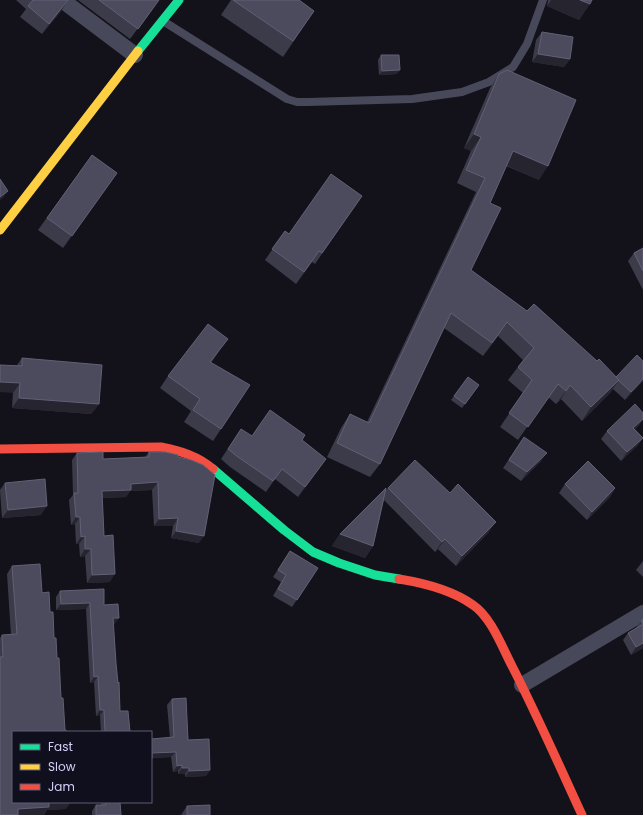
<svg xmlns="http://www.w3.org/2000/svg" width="643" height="815" viewBox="0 0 643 815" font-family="Poppins,sans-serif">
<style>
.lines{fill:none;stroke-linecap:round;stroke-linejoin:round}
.lane{stroke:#48485b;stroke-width:8}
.street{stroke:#48485b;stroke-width:16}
.fast{stroke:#16e098;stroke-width:9}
.slow{stroke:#ffcf43;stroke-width:9}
.jam{stroke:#f24e42;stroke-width:9}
.wall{fill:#3c3b4a}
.shaded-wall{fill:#25242f}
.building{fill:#4c4b5d;stroke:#616076}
</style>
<rect width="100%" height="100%" fill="#13121a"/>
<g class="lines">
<path class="lane" d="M163,21L287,99L297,102H308L412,99L462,92L489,82L513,67L527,44L543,0"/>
<g class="street">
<path d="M62,0L135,55"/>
<path d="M522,685L643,613"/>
</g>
<g class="fast">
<path d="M138,51L179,0"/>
<path d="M213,469L284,530L313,552L339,563L375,575L399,579"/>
</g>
<path class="slow" d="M0,230L138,51"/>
<g class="jam">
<path d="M0,449L161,447C181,451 198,456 213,469"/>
<path d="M399,579C424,583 452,590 473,605C491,617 502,647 512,666C537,715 559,765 582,815"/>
</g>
</g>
<g class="wall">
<path d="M16,0H68L61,11L42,34L20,17L26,9Z"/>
<path d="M78,0H159L130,39Z"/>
<path d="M231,0H299L314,11L283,57L221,15Z"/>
<path d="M548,0H592L579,20L547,6Z"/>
<path d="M542,32L570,59L564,67L532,62L536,40Z"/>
<path d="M381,55L397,74L379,75L378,60Z"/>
<path d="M499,74L539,180L506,166L490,203L471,270L527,311L597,361L616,377L643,361V381L625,400L613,389L610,393L582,421L561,399L556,404L548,397L518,440L500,427L523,393L508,380L518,367L523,360L498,336L483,356L444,328L380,464L370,477L327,457L341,428L350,414L367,422L476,192L457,183L471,151L464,148L490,88Z"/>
<path d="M92,155L117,173L63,248L38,230Z"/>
<path d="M362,196L315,264L312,262L296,284L265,260L285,231L289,234Z"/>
<path d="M643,248V290L628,261L634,253Z"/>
<path d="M219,351L211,363L221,429L213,441L184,422L191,411L160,388L168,376Z"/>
<path d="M22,358L99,404L91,414L12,408L13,393L17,365Z"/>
<path d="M468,377L479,385L462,408L451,400Z"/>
<path d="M640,424L635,429L643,438L637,446L621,461L601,439L607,431Z"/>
<path d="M241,429L252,436L302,440L326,459L298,497L275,479L266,492L230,467L221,459Z"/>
<path d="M524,437L541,461L521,481L503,468Z"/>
<path d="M149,452L178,457L199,543L171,538L173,526H154L152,490L130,491L126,497L102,498L104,536L110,582L87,583L85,556L80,557L79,544H76L75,524L71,525L69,500L73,495L72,460L77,453L103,459L145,457Z"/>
<path d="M5,483L41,515L2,518L0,490Z"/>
<path d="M565,484L615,488L610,497L587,520L559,493Z"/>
<path d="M388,488L489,532L456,566L438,549L435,552L384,500L373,546L365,558L332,546L340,534L386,490Z"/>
<path d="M290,551L318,568L292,607L273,596L281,582L273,577Z"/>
<path d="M643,561V577L636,570Z"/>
<path d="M12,566L42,593L50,612L54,638L66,809L47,810L44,815H0V638L2,635H11L7,574Z"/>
<path d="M60,591L104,605L119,618L114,624H113L116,663L120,711L130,732H101L100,715L96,716L94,682L90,683L86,609L56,610V597Z"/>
<path d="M643,619V648L631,655L623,640L628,633L636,628L641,621Z"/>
<path d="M172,699L188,740L210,770L206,776L185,777V774H178V771L173,772L171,757L152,758L170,738L167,705Z"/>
<path d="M101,802H120L121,815H92V811L96,805H101Z"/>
<path d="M187,806L210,815H181Z"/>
</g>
<g class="shaded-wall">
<path d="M68,0L61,11L42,34L49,24Z"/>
<path d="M551,0H580L590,4L579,20L547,6Z"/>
<path d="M538,54L570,59L564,67L532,62Z"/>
<path d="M400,70L397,74L379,75L382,71Z"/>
<path d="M474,134L481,137L471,151L464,148Z"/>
<path d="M513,151L548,166L539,180L503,164Z"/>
<path d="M8,191L3,198L0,200V197Z"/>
<path d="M643,379V381L625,400L631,392Z"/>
<path d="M619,380L610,393L582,421L591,407Z"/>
<path d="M0,382L20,383L13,393L0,392Z"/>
<path d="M570,385L561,399L556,404L566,391Z"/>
<path d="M19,398L99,404L91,414L12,408Z"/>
<path d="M643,419V420L640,424L628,436L633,428Z"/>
<path d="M643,438L637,446L621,461L627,452Z"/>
<path d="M547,453L541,461L521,481L527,472Z"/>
<path d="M326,459L319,469L298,497L305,487Z"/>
<path d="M158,482L152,490L130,491L126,497L97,498L102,491L131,484Z"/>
<path d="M615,488L610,497L587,520L592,512Z"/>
<path d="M47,506L41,515L2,518L8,510Z"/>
<path d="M76,517H80L75,524L71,525Z"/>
<path d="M178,518L173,526H154L159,519Z"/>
<path d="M496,522L489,532L456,566L462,556Z"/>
<path d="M176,531L204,536L199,543L171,538Z"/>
<path d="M340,534L373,546L365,558L332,546Z"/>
<path d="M85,536L79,544H76L81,537Z"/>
<path d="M445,539L438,549L435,552L442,542Z"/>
<path d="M85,549H91L85,556L80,557Z"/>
<path d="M115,574L110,582L87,583L92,575Z"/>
<path d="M90,603L86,609L56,610L61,604Z"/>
<path d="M113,618H119L114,624H109Z"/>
<path d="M643,643V648L631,655L636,647Z"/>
<path d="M98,676L94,682L90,683L94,677Z"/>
<path d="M100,710H104L100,715L96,716Z"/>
<path d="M176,752L171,757L151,758L152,753Z"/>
<path d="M182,765L178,771L173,772L177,766Z"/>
<path d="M182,768H189L185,774H178Z"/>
<path d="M210,770L206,776L185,777L189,771Z"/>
<path d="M49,802H71L66,809L47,810L44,815H14L18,809Z"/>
</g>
<g class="building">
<path d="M33,0H68L49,24L28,6Z"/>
<path d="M99,0H159L138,29Z"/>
<path d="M233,0H299L314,11L293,41Z"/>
<path d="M580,0H592L590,4Z"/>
<path d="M542,32L573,37L570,59L538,54Z"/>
<path d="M381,55H399L400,70L382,71Z"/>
<path d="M507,70L576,100L548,166L513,151L490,203L501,208L471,270L527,311L534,304L597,361L599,359L619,380L591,407L570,385L566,391L558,384L528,427L509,413L532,380L518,367L534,348L507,322L492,343L451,313L380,464L337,443L350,414L369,423L485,178L466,170L481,137L474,134L499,74Z"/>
<path d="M92,155L117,173L72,236L47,218Z"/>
<path d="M331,174L362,196L322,253L319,251L304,272L272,249L285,231L289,234Z"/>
<path d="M0,179L8,191L0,197Z"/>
<path d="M643,248V271L634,253Z"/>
<path d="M208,324L228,339L210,362L250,385L221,429L193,410L200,399L168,376Z"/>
<path d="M637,355L643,361V379L631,392L618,380H619L616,377Z"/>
<path d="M22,358L102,365L99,404L19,398L20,383L0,382V365L22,366Z"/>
<path d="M468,377L479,385L465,404L454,396Z"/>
<path d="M635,404L643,413V419L633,428L643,438L627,452L607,431Z"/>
<path d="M270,410L305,435L302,440L326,459L305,487L282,469L273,481L238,457L228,449L241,429L252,436Z"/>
<path d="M524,437L547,453L527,472L509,460Z"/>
<path d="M103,452V459L149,457V452H165L178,455V457L191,460L203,465L215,475L204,536L176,531L178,518L159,519L158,482L131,484V490L102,491L104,536L113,535L115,574L92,575L91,549H85V536L81,537L80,517H76L74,493H78L77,453Z"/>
<path d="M415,460L450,493L458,484L496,522L462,556L445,539L442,542L388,488Z"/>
<path d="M588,461L615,488L592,512L565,484Z"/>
<path d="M45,479L47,506L8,510L5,483Z"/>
<path d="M386,488L373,546L340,534Z"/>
<path d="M290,551L318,568L297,600L278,589L286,575L278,570Z"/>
<path d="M40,564L42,593L49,592L50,612H53L54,638H56L57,658H59L61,698H63L65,730H66V732H13V802H51H49V807L18,809V815H0V657H3L2,635L17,634L12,566Z"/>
<path d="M104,589V605L118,604L119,618H113L116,663L118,683L119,682L120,711H128L130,732H105L104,710H100L98,676L94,677L90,603L61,604L60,591Z"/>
<path d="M643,619V643L636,647L628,633L643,624L641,621Z"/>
<path d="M186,698L188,740L209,739L210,770L189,771V768H182V765L177,766L176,752L152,753V759H151V739L174,737L172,699Z"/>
<path d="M105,802H120L121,815H96V805H106Z"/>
<path d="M210,805V815H187V806Z"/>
</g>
<rect x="12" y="731" width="140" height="72" fill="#100f1e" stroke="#5e5d76"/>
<rect x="20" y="744" width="20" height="6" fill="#16e098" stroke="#5e5d76"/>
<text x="48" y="751" font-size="12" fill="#d2d1fa">Fast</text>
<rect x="20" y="764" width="20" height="6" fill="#ffcf43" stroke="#5e5d76"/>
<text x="48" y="771" font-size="12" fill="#d2d1fa">Slow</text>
<rect x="20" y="784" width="20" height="6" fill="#f24e42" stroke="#5e5d76"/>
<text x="48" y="791" font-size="12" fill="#d2d1fa">Jam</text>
</svg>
